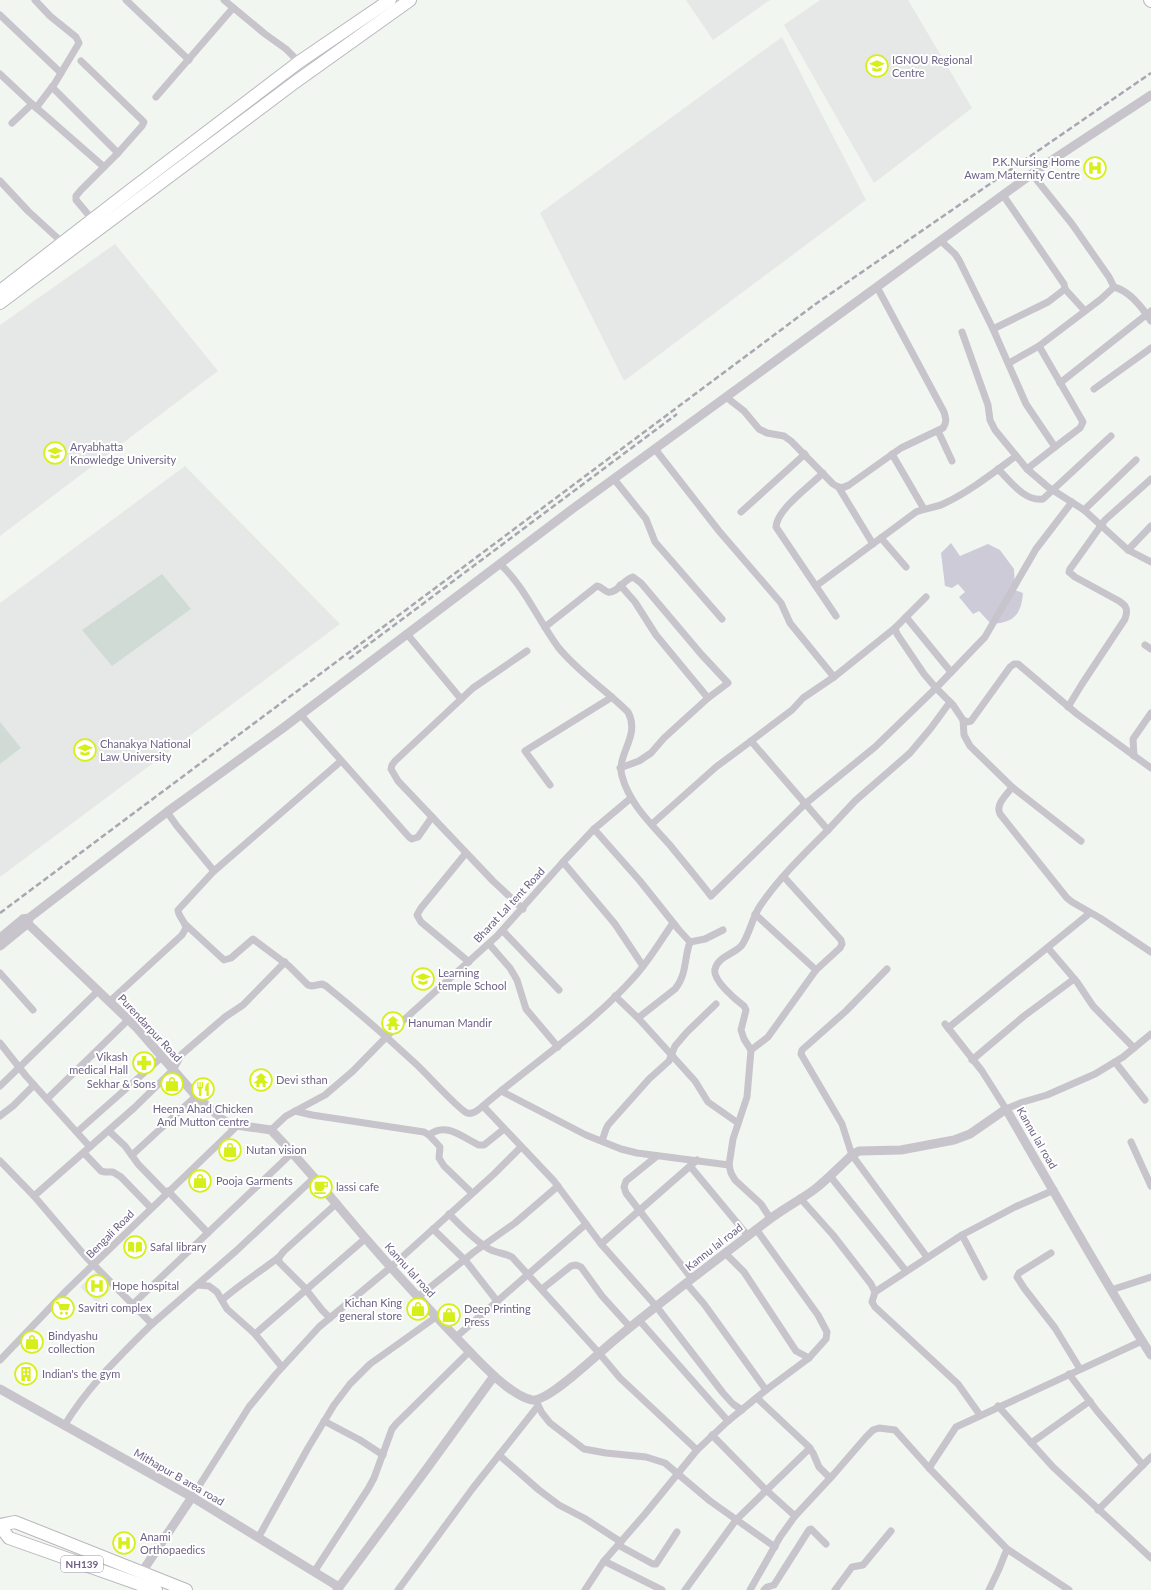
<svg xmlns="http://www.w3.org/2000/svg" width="1151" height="1590" viewBox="0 0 1151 1590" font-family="Lato,sans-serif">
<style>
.built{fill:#e6e8e7}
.green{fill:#d0dbd5}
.water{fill:#cdcbd7}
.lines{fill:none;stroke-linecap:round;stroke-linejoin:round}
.primary-casing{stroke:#b9b7bf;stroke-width:14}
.trunk-casing{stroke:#b8b6bd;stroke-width:14}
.minor{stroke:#c7c4cb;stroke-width:7}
.tertiary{stroke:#c7c4cb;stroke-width:9}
.primary{stroke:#fff;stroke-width:12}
.trunk{stroke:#fff;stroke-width:12}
.rail{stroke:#aaa6b1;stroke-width:2.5;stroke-dasharray:6 3;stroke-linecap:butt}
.labels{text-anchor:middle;stroke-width:4;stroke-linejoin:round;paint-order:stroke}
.shield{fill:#fff;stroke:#9991aa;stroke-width:1}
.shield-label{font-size:10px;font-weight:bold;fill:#6d6285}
.poi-label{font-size:11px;fill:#6d6285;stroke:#fff;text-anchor:start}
.street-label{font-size:11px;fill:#6d6285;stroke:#fff}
</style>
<rect width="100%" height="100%" fill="#f2f6f1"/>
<g class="built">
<path d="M686,0H770L713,40Z"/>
<path d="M820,0H908L972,108L874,183L784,25Z"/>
<path d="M782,37L866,200L624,381L540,213Z"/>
<path d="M115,244L218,371L0,536V325Z"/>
<path d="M185,466L340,624L0,877V603Z"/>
<path d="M422,967L434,981L425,991L413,977Z"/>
<path d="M99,1269L115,1285L97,1303L80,1287Z"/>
</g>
<g class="green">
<path d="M162,574L191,609L112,666L82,630Z"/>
<path d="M0,722L21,748L0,764Z"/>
</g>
<path class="water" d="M951,543L960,556L988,544L1000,550L1014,569L1015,590L1023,593C1021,616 1013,623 991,624L979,611L973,614L959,597L965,592L958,584L952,588L945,586L941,553Z"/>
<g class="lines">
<g class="primary-casing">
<g id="primary">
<path d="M1150,0L1151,1"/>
<path d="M0,291L132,189L299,62L390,0"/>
<path d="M0,303L294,83L410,0"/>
</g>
</g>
<g class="trunk-casing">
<g id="trunk">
<path d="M0,1525L15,1522L186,1590"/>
<path d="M0,1526L9,1538L156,1590"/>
</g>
</g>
<g class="minor">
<path d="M35,0L50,16L76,37L79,43L55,83L36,108"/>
<path d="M126,0L189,60"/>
<path d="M224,0L265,34L286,49L299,62"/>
<path d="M0,15L61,73"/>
<path d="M81,61L144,122L142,126L118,153L81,190L76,196V200L92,219"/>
<path d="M0,74L32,104L104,167"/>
<path d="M52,87L118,153"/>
<path d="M156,97L233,8"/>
<path d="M12,123L32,104"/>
<path d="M0,181L28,211L64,244"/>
<path d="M1003,195L1064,284L1065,289L1048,302L993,329L1026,404L1055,447L1027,469L1048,487L1084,510"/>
<path d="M941,241L955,254L959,260L993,329"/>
<path d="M1114,287C1130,291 1142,307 1151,321"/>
<path d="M1065,289L1085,311"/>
<path d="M962,332L988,405L990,420L995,430L1027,469"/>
<path d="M1039,346L1083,422L1080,428L1055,447"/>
<path d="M1009,363L1039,346L1101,299L1114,287L1109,277L1072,224L1032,174"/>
<path d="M1060,383L1151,311"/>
<path d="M1094,389L1151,348"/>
<path d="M726,397L744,411L759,429L767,433L784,436L791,441L833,484C840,489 843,488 849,485L901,448L943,428C947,422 946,419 944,412L877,287"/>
<path d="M938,431L952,461"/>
<path d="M655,449L719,531L781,603L790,623L834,677"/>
<path d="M892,454L924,509"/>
<path d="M1136,460L1084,510L1128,550L1151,562"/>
<path d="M998,469C1010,481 1025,502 1043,499L1111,436"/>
<path d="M823,473C810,486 777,509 776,527L836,616"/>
<path d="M614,479L646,519L655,542L722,619"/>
<path d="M839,488L873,544"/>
<path d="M741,512L805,454"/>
<path d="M881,538L906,567"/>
<path d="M1128,550L1151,526"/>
<path d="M500,564C525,587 538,620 558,647C578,672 605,689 628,712C641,736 616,754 622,776C629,803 651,824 669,844C683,861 698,879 711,896L805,804L875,747L936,688L985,637L1036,549L1072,502"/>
<path d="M620,585L635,602L656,635L708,698"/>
<path d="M816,586L916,512C925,508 935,508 943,504C969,492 993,473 1016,456"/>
<path d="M926,597L895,628L897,634L924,674L936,688L953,705L963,720L967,722L971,721L1010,667L1014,664H1018L1077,714L1151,768"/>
<path d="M906,617L951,672"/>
<path d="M545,627L597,586C602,587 604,591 608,592C617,594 624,579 633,577L641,583L701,654L728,683L708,698L664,738L651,753L639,761L620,768"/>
<path d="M407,634L461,699"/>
<path d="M1145,645L1151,649"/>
<path d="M1068,707L1082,684L1125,619C1128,610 1127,606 1119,601L1075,577L1069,572L1070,569L1105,520L1151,479"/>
<path d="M300,714L409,837L412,839L418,837L432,817"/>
<path d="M963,720L964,735L970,746L1012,787L1081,841"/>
<path d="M751,741L792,710L803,698L834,677L895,628"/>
<path d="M1134,756L1133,739L1151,713"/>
<path d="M550,785L525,751L612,697"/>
<path d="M1012,787C1007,795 995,804 1000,814L1067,898L1072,902L1100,918L1151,952"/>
<path d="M167,812L177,826L214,871"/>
<path d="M652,824L716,767L751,741L828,830C804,854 779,878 760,906C752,918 750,933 742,945C735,954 718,956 715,969C712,980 736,1000 744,1006L746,1010L741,1030L744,1039L751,1050"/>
<path d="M594,829L640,881L679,930L690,942L705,939L723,930"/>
<path d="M828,830L855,801L910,753L931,728L950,702"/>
<path d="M466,853L421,908L417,915L421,922L469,962"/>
<path d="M563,862L615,924L643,966"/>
<path d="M523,909L493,881L398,781L391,769L392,765L395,761L473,688L527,651"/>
<path d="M755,914L816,970"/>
<path d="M185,924L224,960L231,958L253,939L289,966L308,985L312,986L322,984L326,986C357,1011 387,1037 416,1064C426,1073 458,1109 467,1113C473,1115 478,1110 483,1106C534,1062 591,1026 636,975C650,959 661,940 673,923"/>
<path d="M503,931L559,990"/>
<path d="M690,942C684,958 687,975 675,989L638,1018L695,1081L708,1102L738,1123"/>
<path d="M489,944L510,968L517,980L526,1009L558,1047"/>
<path d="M1048,948L1077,982L1093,1006L1134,1048"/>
<path d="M887,969L846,1011L802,1050L801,1054L842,1124L852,1155L927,1257"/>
<path d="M0,973L33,1010"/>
<path d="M615,996L638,1018"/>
<path d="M109,1002L182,935L186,928C185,921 178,916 178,910L214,871L341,761"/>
<path d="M945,1024L982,1071L1006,1109L1023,1102L1047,1095L1095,1074L1123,1057L1151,1034"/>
<path d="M948,1028L1090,913"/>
<path d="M0,1043L26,1076L90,1147"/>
<path d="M972,1060L1024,1016L1074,979"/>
<path d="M1115,1062L1145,1100"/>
<path d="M0,1086L98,991"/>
<path d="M501,1091L586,1135L621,1149L637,1153L729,1165"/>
<path d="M47,1099L128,1020"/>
<path d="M483,1106L554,1181L601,1244L656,1306L723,1393L733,1404L742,1410"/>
<path d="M295,1111L312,1115L424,1132L429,1135L440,1147L439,1158L444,1166L472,1193"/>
<path d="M0,1116L13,1106L34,1085"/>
<path d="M271,1130L286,1116L325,1095L353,1071L396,1027L497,936L563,862L594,829L631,798"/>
<path d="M109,1131L125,1146L138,1164L166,1193"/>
<path d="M77,1132L162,1057"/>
<path d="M429,1135C446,1121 463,1138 479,1145H484L504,1129"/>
<path d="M602,1141L606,1129L608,1125L649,1079L669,1061L675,1046L687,1032L716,1004"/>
<path d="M1131,1142L1151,1186"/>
<path d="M84,1153L101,1171L105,1172H113L121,1177L151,1208"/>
<path d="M132,1155L196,1096"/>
<path d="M657,1156L626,1181L624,1187L626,1193L692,1279"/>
<path d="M0,1161L34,1196L86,1257L152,1324C120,1356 88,1386 64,1426"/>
<path d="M690,1166L748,1236"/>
<path d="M830,1176L906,1271"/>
<path d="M168,1191L208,1233"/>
<path d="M34,1196L134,1108L173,1070L182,1054L225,1017L243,1005L285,962"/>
<path d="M800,1198L833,1235L871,1284L875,1292L872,1302L875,1307L958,1384L980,1415"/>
<path d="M449,1214C461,1226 474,1240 489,1249C496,1253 505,1253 512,1257L599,1353L620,1378L697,1450"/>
<path d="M770,1218L761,1204L735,1180L731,1173L729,1165L733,1139L747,1097L751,1050L768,1037L816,970L840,948L842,944L841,940L784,877"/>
<path d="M433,1229L465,1260L497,1301"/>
<path d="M962,1235L984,1277"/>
<path d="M601,1244L697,1160"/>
<path d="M725,1253L744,1272L796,1351L809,1358"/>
<path d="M1051,1253L1019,1273L1017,1277L1024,1288L1055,1328L1080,1369"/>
<path d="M686,1283L704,1304L766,1390"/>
<path d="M198,1285L209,1286L217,1292L227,1309L255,1334L282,1367"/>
<path d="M542,1289L571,1266L576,1265L581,1267L602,1296L630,1327"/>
<path d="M1111,1290L1151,1277"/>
<path d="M875,1292L962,1235L1015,1207L1054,1190"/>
<path d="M418,1297L474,1252L515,1223L558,1186"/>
<path d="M222,1300C240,1284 260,1272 279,1257"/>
<path d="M133,1304L293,1152"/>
<path d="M330,1318L322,1310L304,1287L279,1262V1257L284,1251L337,1203"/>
<path d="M639,1320L728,1421"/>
<path d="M152,1324L236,1251L315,1177"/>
<path d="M255,1334L366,1238"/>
<path d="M456,1337L586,1224"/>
<path d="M0,1360L67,1290L237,1126"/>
<path d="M1069,1374L1097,1411L1143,1465"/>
<path d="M757,1398L808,1446L813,1453L819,1467L830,1478"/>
<path d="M536,1401L542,1413L550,1423L584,1449L606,1453L646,1457L665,1463L710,1501L775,1547"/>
<path d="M998,1406L1053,1467L1151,1558"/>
<path d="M324,1421L360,1440L383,1455"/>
<path d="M712,1435L765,1489L795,1516"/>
<path d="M1031,1443L1090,1401"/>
<path d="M499,1455L539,1490L559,1505L584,1518L621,1542"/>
<path d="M929,1468L956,1427L1142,1341"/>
<path d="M192,1497L249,1407L276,1374L319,1327L391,1267L494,1174L521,1147"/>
<path d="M1098,1510L1151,1457"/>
<path d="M258,1538L308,1448L334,1405L350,1384L370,1364L436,1317"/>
<path d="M618,1545L653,1564H656L677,1532"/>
<path d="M1007,1549L1069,1590"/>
<path d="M604,1561L662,1590"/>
<path d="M314,1572L368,1489L374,1478L392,1429L396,1424L470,1351"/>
<path d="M398,1590L473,1488L538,1406"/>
<path d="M585,1590L604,1561L645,1514L697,1450L728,1421L766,1390L809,1358L826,1339L827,1332L818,1315L756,1229"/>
<path d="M685,1590L736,1520L810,1448"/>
<path d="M750,1590L780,1537L795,1516L834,1474L866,1437L873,1430L879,1428L895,1430L929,1468L1007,1549L999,1569L989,1590"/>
<path d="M764,1590L767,1587L774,1585L809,1530L811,1529L826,1544"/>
<path d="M835,1590L852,1567L863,1565L891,1531"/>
</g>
<g class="tertiary">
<path d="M23,919L137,1028L196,1096L223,1120L229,1124L271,1130C305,1165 335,1203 367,1240C399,1277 433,1314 468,1350C483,1365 511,1396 532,1400C547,1403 598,1354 611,1343C661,1301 714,1262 766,1222C781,1210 799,1201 815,1189C828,1179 840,1166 852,1155L859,1151L901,1150L954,1140L970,1134L1006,1109C1054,1191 1100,1275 1151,1355"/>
<path d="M0,938L23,919L29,918L167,812L283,728L575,507L1040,168L1151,95"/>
<path d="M0,946L27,924L29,919"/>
<path d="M0,1389L192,1497L339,1587"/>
<path d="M142,1572L192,1497"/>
<path d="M337,1590L428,1467L494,1376"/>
</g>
<use href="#primary" class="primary"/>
<use href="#trunk" class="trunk"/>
<g class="rail">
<path d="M349,659L677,414"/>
<path d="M0,913L817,303L1151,73"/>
</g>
</g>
<defs>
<g id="university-ring" transform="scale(1.15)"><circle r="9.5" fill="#fff" stroke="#d7ef18" stroke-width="1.5"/><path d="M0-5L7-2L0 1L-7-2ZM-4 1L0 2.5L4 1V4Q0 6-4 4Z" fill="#d7ef18"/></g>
<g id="hospital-ring" transform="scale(1.15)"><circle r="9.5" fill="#fff" stroke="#d7ef18" stroke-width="1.5"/><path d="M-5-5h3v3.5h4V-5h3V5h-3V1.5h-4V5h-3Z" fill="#d7ef18"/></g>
<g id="school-ring" transform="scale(1.15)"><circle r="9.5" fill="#fff" stroke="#d7ef18" stroke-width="1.5"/><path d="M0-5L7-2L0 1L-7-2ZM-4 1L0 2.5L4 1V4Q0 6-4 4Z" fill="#d7ef18"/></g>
<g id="temple-ring" transform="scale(1.15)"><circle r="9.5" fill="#fff" stroke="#d7ef18" stroke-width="1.5"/><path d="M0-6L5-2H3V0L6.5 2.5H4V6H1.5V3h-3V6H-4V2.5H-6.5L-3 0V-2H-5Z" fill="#d7ef18"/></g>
<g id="pharmacy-ring" transform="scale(1.15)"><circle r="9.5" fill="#fff" stroke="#d7ef18" stroke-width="1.5"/><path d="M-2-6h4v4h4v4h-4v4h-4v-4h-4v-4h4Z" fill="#d7ef18"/></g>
<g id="shop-ring" transform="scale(1.15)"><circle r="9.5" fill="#fff" stroke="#d7ef18" stroke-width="1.5"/><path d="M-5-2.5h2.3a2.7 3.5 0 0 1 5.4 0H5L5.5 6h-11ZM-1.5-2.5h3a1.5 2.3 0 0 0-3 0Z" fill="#d7ef18"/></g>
<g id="restaurant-ring" transform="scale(1.15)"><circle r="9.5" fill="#fff" stroke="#d7ef18" stroke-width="1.5"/><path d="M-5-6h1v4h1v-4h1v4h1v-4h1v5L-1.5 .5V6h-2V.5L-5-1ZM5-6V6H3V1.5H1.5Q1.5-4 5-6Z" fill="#d7ef18"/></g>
<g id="cafe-ring" transform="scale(1.15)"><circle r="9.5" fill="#fff" stroke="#d7ef18" stroke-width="1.5"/><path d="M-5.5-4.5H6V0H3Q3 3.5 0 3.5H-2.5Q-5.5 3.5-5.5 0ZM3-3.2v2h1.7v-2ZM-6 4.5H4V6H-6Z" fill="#d7ef18"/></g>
<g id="library-ring" transform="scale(1.15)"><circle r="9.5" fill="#fff" stroke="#d7ef18" stroke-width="1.5"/><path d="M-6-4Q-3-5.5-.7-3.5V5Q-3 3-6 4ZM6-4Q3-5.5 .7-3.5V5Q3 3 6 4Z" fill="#d7ef18"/></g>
<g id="supermarket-ring" transform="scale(1.15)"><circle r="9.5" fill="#fff" stroke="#d7ef18" stroke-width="1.5"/><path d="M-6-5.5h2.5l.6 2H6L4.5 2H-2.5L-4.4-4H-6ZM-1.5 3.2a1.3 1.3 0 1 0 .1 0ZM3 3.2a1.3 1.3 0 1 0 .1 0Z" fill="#d7ef18"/></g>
<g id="building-ring" transform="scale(1.15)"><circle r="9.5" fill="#fff" stroke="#d7ef18" stroke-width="1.5"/><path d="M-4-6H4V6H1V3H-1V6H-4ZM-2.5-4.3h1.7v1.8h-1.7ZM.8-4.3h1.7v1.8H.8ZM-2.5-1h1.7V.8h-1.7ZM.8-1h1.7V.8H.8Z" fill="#d7ef18"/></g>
</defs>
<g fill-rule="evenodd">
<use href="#university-ring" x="877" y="66"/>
<use href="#hospital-ring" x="1095" y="168"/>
<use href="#university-ring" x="55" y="453"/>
<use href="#university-ring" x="85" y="750"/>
<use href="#school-ring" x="423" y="979"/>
<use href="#temple-ring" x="393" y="1023"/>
<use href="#pharmacy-ring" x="144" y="1063"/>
<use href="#temple-ring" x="261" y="1080"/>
<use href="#shop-ring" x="172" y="1084"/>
<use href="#restaurant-ring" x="203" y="1089"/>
<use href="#shop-ring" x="230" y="1150"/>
<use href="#shop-ring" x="200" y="1181"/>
<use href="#cafe-ring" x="321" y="1187"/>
<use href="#library-ring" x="135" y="1247"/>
<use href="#hospital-ring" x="97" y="1286"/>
<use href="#supermarket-ring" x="63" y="1308"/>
<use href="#shop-ring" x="418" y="1309"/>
<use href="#shop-ring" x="449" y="1315"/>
<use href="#shop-ring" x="32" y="1342"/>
<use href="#building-ring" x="26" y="1374"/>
<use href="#hospital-ring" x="124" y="1543"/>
</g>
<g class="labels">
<rect class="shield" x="61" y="1556" width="42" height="16" rx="3"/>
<g class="shield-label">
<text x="82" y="1568">NH139</text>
</g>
<g class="poi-label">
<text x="892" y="64">IGNOU Regional<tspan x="892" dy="13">Centre</tspan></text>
<text x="1080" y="166" text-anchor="end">P.K.Nursing Home<tspan x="1080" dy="13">Awam Maternity Centre</tspan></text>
<text x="70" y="451">Aryabhatta<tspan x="70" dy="13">Knowledge University</tspan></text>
<text x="100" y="748">Chanakya National<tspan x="100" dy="13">Law University</tspan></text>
<text x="438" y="977">Learning<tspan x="438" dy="13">temple School</tspan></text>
<text x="408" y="1027">Hanuman Mandir</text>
<text x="128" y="1061" text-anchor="end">Vikash<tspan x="128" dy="13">medical Hall</tspan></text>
<text x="276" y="1084">Devi sthan</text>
<text x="156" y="1088" text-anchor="end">Sekhar &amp; Sons</text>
<text x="203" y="1113" text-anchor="middle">Heena Ahad Chicken<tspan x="203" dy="13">And Mutton centre</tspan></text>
<text x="246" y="1154">Nutan vision</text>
<text x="216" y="1185">Pooja Garments</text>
<text x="336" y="1191">lassi cafe</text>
<text x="150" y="1251">Safal library</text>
<text x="112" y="1290">Hope hospital</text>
<text x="402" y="1307" text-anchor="end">Kichan King<tspan x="402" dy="13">general store</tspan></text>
<text x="78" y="1312">Savitri complex</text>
<text x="464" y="1313">Deep Printing<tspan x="464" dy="13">Press</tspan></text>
<text x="48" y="1340">Bindyashu<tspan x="48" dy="13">collection</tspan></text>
<text x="42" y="1378">Indian's the gym</text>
<text x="140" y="1541">Anami<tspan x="140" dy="13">Orthopaedics</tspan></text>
</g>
<g class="street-label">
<text transform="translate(509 905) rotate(-47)" y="4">Bharat Lal tent Road</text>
<text transform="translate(150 1028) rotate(47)" y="4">Purendarpur Road</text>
<text transform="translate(1037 1138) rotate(60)" y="4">Kannu lal road</text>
<text transform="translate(110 1234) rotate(-45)" y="4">Bengali Road</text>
<text transform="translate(714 1247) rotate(-38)" y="4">Kannu lal road</text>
<text transform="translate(410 1270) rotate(48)" y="4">Kannu lal road</text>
<text transform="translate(179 1477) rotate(30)" y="4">Mithapur B area road</text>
</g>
</g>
</svg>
